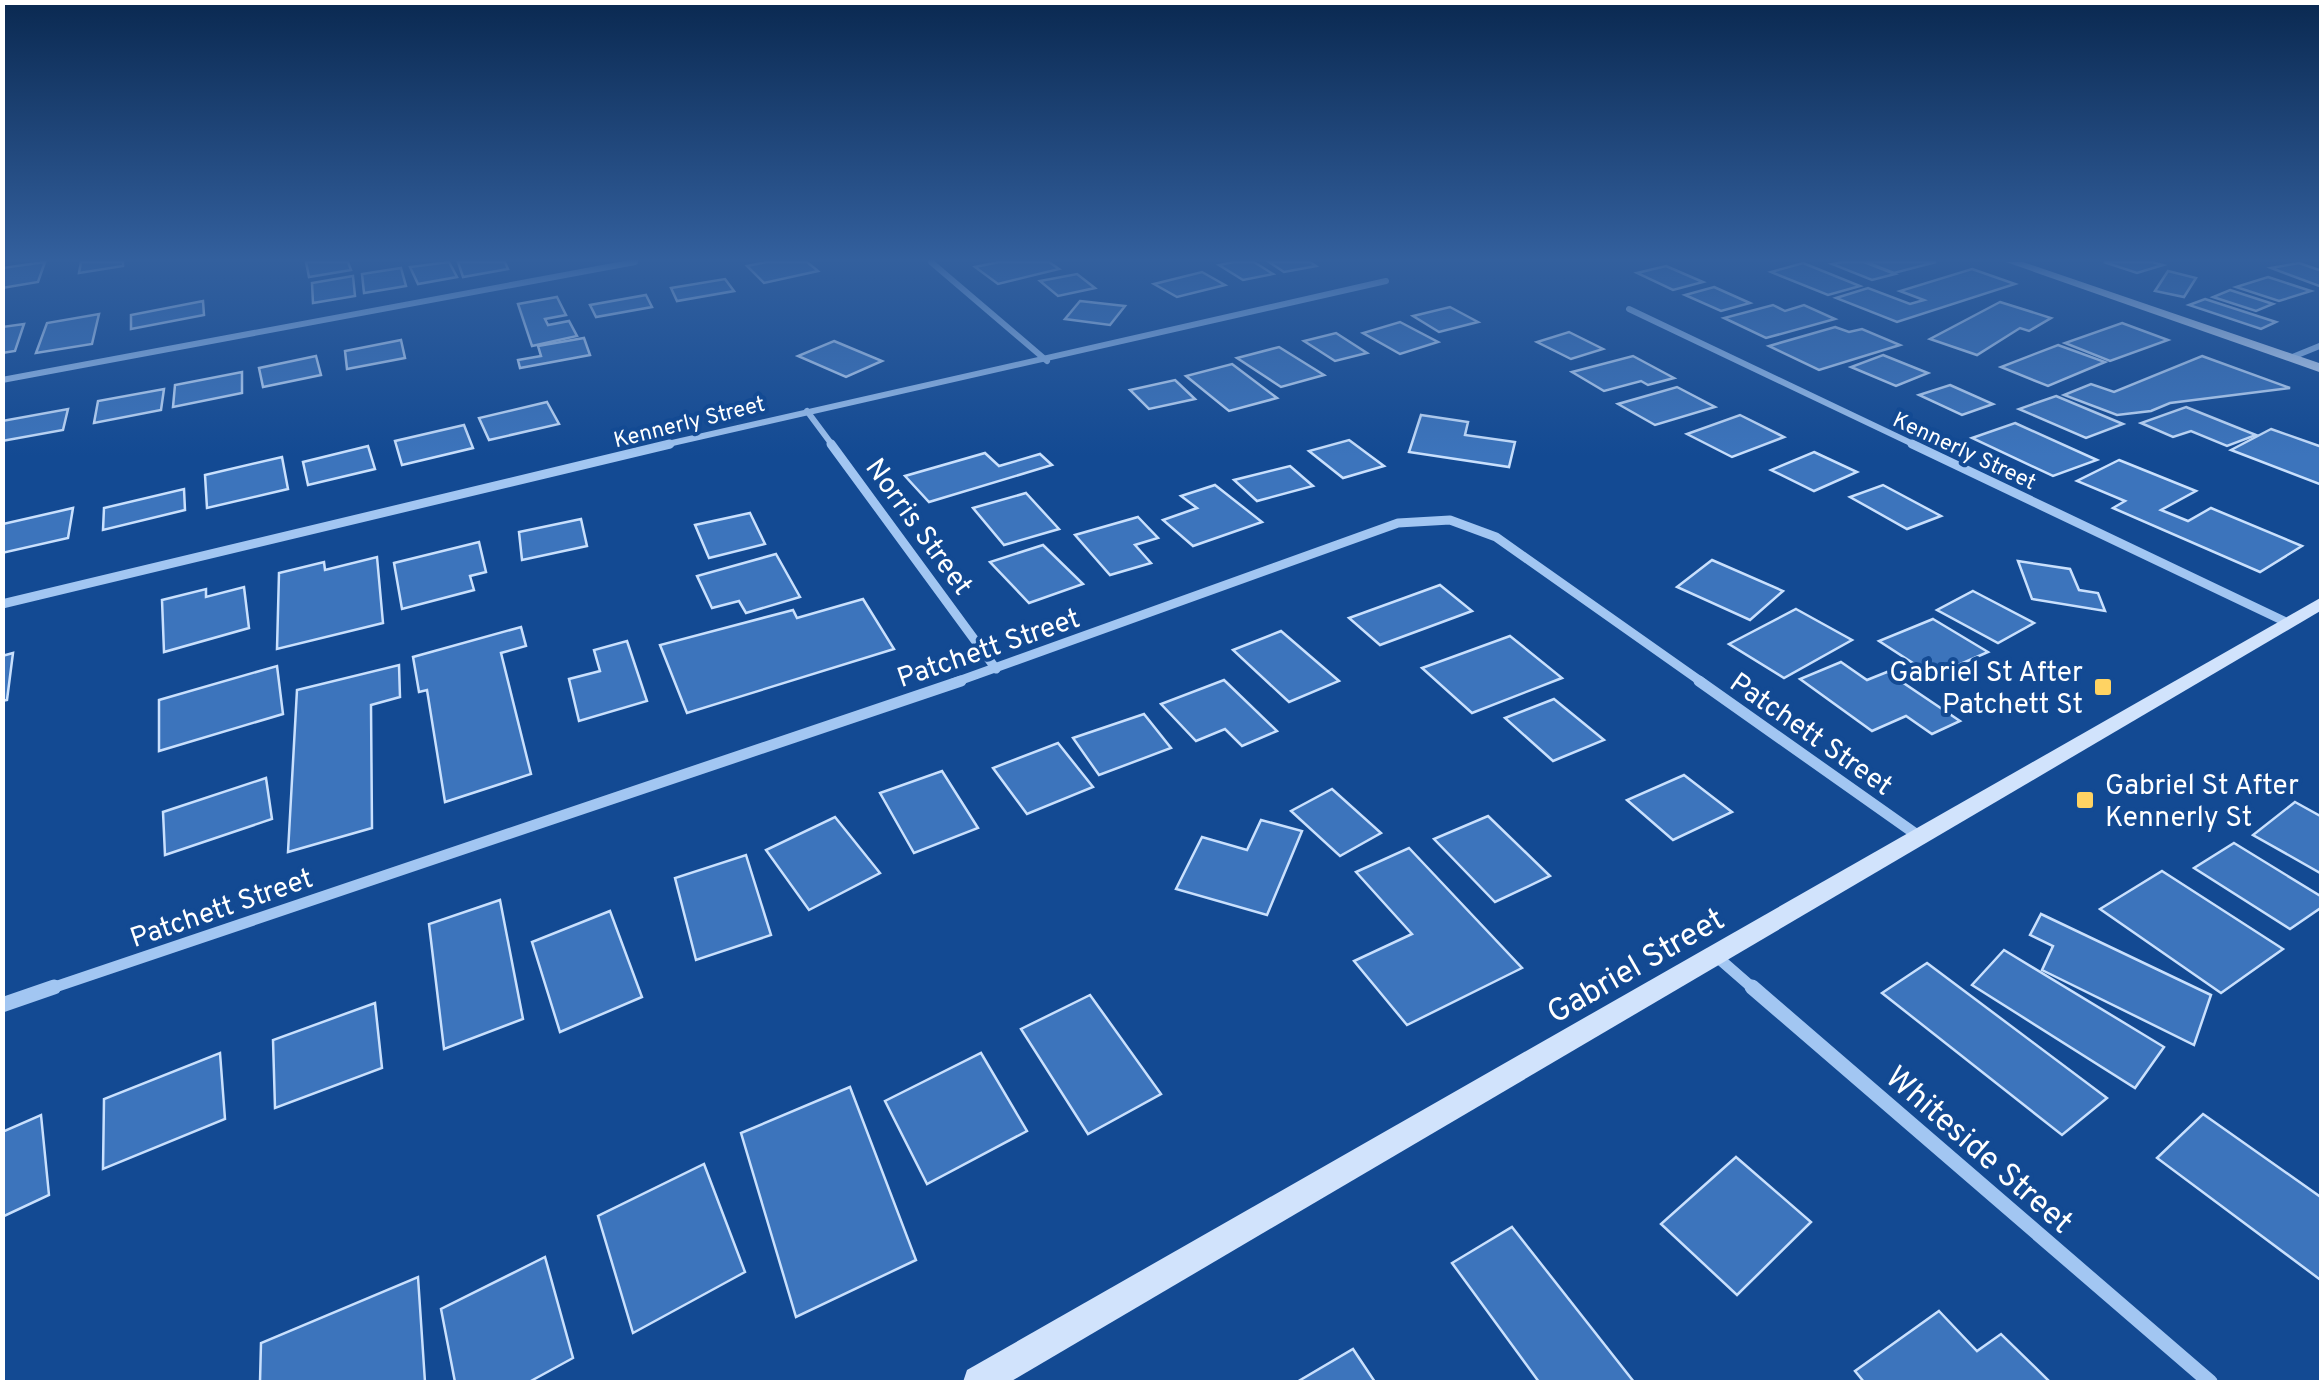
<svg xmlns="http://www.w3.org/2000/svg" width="2324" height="1385" viewBox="0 0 2324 1385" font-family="Overpass,sans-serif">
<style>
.building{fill:#3c74bc;stroke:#c9e0fd;stroke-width:2.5}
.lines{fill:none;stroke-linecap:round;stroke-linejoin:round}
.street-far3{stroke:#a2c6f2;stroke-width:6}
.street-far2{stroke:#a2c6f2;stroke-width:9}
.street-far1{stroke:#a2c6f2;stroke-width:11}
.street{stroke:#a2c6f2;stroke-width:15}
.secondary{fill:#d1e3fc;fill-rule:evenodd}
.poi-dot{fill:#ffd363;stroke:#134a93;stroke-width:4}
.labels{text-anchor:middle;stroke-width:8;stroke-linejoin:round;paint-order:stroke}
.far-street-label{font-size:22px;fill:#fff;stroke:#134a93}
.street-label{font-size:28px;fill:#fff;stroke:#134a93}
.poi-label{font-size:28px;fill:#fff;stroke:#134a93;text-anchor:end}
.near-street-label{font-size:32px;fill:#fff;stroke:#134a93}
</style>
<rect width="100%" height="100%" fill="#134a93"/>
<g class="building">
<path d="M45,262L38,282L2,288V268Z"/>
<path d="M81,262H123V266L79,273Z"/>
<path d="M306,262H348L351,270L309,277Z"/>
<path d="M449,262L457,277L418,284L410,267Z"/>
<path d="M458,262H505L508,269L463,277Z"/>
<path d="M767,262H807L818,271L764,283L747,266Z"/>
<path d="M999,262H1049L1059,269L998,284L975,267Z"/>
<path d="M1234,262H1254L1273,274L1243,280L1219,265Z"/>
<path d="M1269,262H1310L1316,266L1284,272Z"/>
<path d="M1843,262H1864L1895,274L1872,280L1832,264Z"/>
<path d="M1866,262H1936L1894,273Z"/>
<path d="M2104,262H2152L2163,265L2137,273Z"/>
<path d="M1803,263L1860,286L1828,295L1771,272Z"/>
<path d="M2299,263L2322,271V287L2271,268Z"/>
<path d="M1666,266L1703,282L1673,290L1637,273Z"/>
<path d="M401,268L406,286L364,293L362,274Z"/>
<path d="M1972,269L2015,284L1897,322L1836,298L1868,288L1910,304L1924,300L1900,291Z"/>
<path d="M2168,271L2196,278L2184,297L2155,291Z"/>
<path d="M1202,272L1225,285L1177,297L1154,284Z"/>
<path d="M1077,274L1095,288L1058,296L1040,281Z"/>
<path d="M353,276L355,296L313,303L312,283Z"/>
<path d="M2268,277L2311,291L2279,301L2236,287Z"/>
<path d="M725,279L734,291L677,301L671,288Z"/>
<path d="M1714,287L1750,303L1721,311L1685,295Z"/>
<path d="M2230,290L2273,304L2256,311L2213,297Z"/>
<path d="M646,295L652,307L596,317L590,305Z"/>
<path d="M557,297L566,315L545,319L548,325L569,321L577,336L532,346L518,304Z"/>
<path d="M2205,299L2276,322L2261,329L2189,305Z"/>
<path d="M203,301L204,315L131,329V315Z"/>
<path d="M1080,301L1125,306L1110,325L1065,319Z"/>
<path d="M2000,302L2051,318L2029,331L2020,328L1977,355L1930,339Z"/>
<path d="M1773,305L1785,311L1804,305L1835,319L1766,338L1724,318Z"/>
<path d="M1450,307L1478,322L1439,332L1413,316Z"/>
<path d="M99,314L92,344L36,353L47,323Z"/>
<path d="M1400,322L1438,342L1400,354L1363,333Z"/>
<path d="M2122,323L2168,340L2110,361L2065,343Z"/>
<path d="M24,324L15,351L2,353V327Z"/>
<path d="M1835,327L1849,332L1862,329L1900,345L1819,370L1769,346Z"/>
<path d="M1569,332L1603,349L1571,359L1537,342Z"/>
<path d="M1336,333L1367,353L1335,361L1304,341Z"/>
<path d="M584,338L590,355L520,368L518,360L541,356L538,346Z"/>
<path d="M401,340L405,358L347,369L345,351Z"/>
<path d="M834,341L882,361L846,377L798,356Z"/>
<path d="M2058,345L2105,362L2048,386L2001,367Z"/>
<path d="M1279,347L1324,375L1281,387L1237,358Z"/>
<path d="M1883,355L1928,373L1896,386L1851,367Z"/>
<path d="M316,356L321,375L263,387L259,368Z"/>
<path d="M1633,356L1674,378L1648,385L1641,381L1604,391L1572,372Z"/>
<path d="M2202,356L2290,388L2170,403L2151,411L2117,415L2064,395L2091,384L2114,392Z"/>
<path d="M1232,364L1277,398L1229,411L1186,376Z"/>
<path d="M242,372V393L173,407L175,385Z"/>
<path d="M1175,380L1195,399L1149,409L1130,390Z"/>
<path d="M1950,385L1993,404L1962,415L1919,395Z"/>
<path d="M1677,387L1715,407L1655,425L1618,404Z"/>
<path d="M164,389L161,410L94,423L98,401Z"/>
<path d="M2056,396L2123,424L2086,438L2019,409Z"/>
<path d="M547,402L559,424L489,440L479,418Z"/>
<path d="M2186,407L2256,435L2227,446L2191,431L2173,437L2141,423Z"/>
<path d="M68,409L63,430L2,441V421Z"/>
<path d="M1421,415L1468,422L1465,435L1515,442L1509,467L1409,452Z"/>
<path d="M1740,415L1784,437L1732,457L1687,434Z"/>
<path d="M2015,423L2097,460L2053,476L1972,438Z"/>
<path d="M464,425L473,448L402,465L395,441Z"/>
<path d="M2271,429L2322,447V485L2231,450Z"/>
<path d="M1349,440L1384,466L1343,478L1309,451Z"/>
<path d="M368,446L375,469L308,485L303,462Z"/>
<path d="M1814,452L1857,472L1814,491L1771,470Z"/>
<path d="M985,453L999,466L1040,454L1052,465L929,502L905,476Z"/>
<path d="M282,457L288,489L207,508L205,475Z"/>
<path d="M2119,460L2196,491L2161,510L2188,521L2211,508L2302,546L2260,572L2113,508L2125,501L2077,481Z"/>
<path d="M1290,466L1313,486L1257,501L1234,480Z"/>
<path d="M1215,485L1262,522L1193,546L1163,520L1197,508L1181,496Z"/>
<path d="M1883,485L1941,516L1907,529L1850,497Z"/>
<path d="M184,489L185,510L103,530L104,508Z"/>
<path d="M1026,493L1059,529L1004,545L973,508Z"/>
<path d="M73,508L68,538L2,553L3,524Z"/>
<path d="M750,513L765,544L709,558L695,525Z"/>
<path d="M1138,517L1158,538L1135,545L1151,563L1110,575L1075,535Z"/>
<path d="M581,519L587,546L522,560L519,532Z"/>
<path d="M479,542L486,572L470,576L474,590L402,609L394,563Z"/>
<path d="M1043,545L1083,584L1029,603L990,562Z"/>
<path d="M776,554L800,597L746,613L739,601L712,608L697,576Z"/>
<path d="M377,557L383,623L277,649L279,573L324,562L325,570Z"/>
<path d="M1712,560L1783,591L1750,620L1677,587Z"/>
<path d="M2018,561L2070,569L2079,590L2098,593L2105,611L2032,599Z"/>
<path d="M1440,585L1472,611L1380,645L1349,618Z"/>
<path d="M244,587L249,628L164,652L162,600L206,589V597Z"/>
<path d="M1973,591L2034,623L1998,643L1937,610Z"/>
<path d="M863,599L894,649L687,713L660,645L793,610L797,618Z"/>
<path d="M1796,609L1852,640L1784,678L1729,644Z"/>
<path d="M1933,619L1988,652L1933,676L1879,641Z"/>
<path d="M521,627L526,646L501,653L531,774L445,802L427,690L419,692L413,657Z"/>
<path d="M1281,631L1339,681L1289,702L1233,650Z"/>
<path d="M1510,636L1562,678L1472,713L1422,668Z"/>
<path d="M627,641L647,701L579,721L569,679L600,671L594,650Z"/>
<path d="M13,653L7,700L2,701V656Z"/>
<path d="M1841,662L1867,680L1887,672L1960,721L1932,734L1906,716L1872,731L1800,679Z"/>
<path d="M399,665L400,697L371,705L372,828L288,852L297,690Z"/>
<path d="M277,666L283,714L159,751V700Z"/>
<path d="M1224,680L1277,731L1242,746L1225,729L1196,741L1161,704Z"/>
<path d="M1554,699L1604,740L1553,761L1505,718Z"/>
<path d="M1144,714L1171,748L1099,775L1073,738Z"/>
<path d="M1058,743L1093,787L1027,814L993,768Z"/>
<path d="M942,771L978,828L914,853L880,793Z"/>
<path d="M1684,775L1732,812L1673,840L1627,800Z"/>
<path d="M266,778L272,819L165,855L163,812Z"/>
<path d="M1332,789L1381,833L1340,856L1291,811Z"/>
<path d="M2295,802L2322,817V874L2253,835Z"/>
<path d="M1488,816L1550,876L1495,902L1434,839Z"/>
<path d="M835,817L880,873L809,910L766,850Z"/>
<path d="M1261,820L1302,831L1267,915L1176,889L1202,837L1247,850Z"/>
<path d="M2234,843L2322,897V907L2290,929L2194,868Z"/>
<path d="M1409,848L1522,968L1407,1025L1354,961L1412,934L1356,872Z"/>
<path d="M746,855L771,935L696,960L675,878Z"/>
<path d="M2162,871L2283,949L2221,993L2100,909Z"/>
<path d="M500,900L523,1019L444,1049L429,924Z"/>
<path d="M610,911L642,997L560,1032L532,942Z"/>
<path d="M2041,914L2211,995L2194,1045L2042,970L2053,946L2030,935Z"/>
<path d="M2004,950L2164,1047L2135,1088L1972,985Z"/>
<path d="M1927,963L2107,1098L2062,1135L1882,993Z"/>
<path d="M1090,995L1161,1094L1088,1134L1021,1029Z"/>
<path d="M375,1003L382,1068L275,1108L273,1040Z"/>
<path d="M220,1053L225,1119L103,1169L104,1099Z"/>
<path d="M981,1053L1027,1131L927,1184L885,1101Z"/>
<path d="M850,1087L916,1260L796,1317L741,1133Z"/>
<path d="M2203,1114L2322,1198V1281L2157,1158Z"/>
<path d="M41,1115L49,1195L2,1217V1132Z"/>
<path d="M1736,1157L1811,1222L1737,1295L1661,1224Z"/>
<path d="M704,1164L745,1272L633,1333L598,1216Z"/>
<path d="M1512,1227L1634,1382H1539L1452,1263Z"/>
<path d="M545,1257L573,1358L529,1382H455L441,1309Z"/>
<path d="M418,1277L425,1382H260L261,1343Z"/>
<path d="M1939,1311L1977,1351L2001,1334L2050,1382H1864L1855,1371Z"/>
<path d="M1353,1349L1375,1382H1297Z"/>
</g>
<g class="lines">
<g class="street-far3">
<path d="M931,262L1047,361"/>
<path d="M1629,309L1917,446"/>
<path d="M2290,358L2322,345"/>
<path d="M2,380L635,262"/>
<path d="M807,411L833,446"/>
<path d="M659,446L1386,281"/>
</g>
<g class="street-far2">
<path d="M831,444L996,669"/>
<path d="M1912,444L2286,622"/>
<path d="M2,604L670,444"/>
<path d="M953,683L1398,523L1450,520L1496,537L1703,683"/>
</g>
<g class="street-far1">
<path d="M1699,681L1920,837"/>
<path d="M1716,956L1755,990"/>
<path d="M46,990L961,681"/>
</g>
<g class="street">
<path d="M1752,987L2210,1382"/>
<path d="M2,1005L54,987"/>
</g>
<g class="secondary">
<path d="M2006,262H2023L2322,364V373Z"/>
<path d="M2322,597V610L1010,1382H963L967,1370Z"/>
</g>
</g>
<linearGradient id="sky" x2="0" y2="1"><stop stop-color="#0a2951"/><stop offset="0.57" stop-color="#33609e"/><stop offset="1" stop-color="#33609e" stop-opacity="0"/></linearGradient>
<rect width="2324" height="456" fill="url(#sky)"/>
<g class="poi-dot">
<rect x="2093" y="677" width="20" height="20" rx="5"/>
<rect x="2075" y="790" width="20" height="20" rx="5"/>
</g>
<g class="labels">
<g class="far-street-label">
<text transform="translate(689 421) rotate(-14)" y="8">Kennerly Street</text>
<text transform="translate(1965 450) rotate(25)" y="8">Kennerly Street</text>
</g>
<g class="street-label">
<text transform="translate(920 526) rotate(54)" y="10">Norris Street</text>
<text transform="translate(988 647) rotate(-19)" y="10">Patchett Street</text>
<text transform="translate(1812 733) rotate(35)" y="10">Patchett Street</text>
<text transform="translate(221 907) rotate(-19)" y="10">Patchett Street</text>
</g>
<g class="poi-label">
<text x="2083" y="681">Gabriel St After<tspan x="2083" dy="32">Patchett St</tspan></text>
<text x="2105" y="794" text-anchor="start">Gabriel St After<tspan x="2105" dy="32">Kennerly St</tspan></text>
</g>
<g class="near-street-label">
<text transform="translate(1635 965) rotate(-30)" y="11">Gabriel Street</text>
<text transform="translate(1980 1149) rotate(41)" y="11">Whiteside Street</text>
</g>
</g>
<rect width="2324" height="1385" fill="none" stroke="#ffffff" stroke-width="10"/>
</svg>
